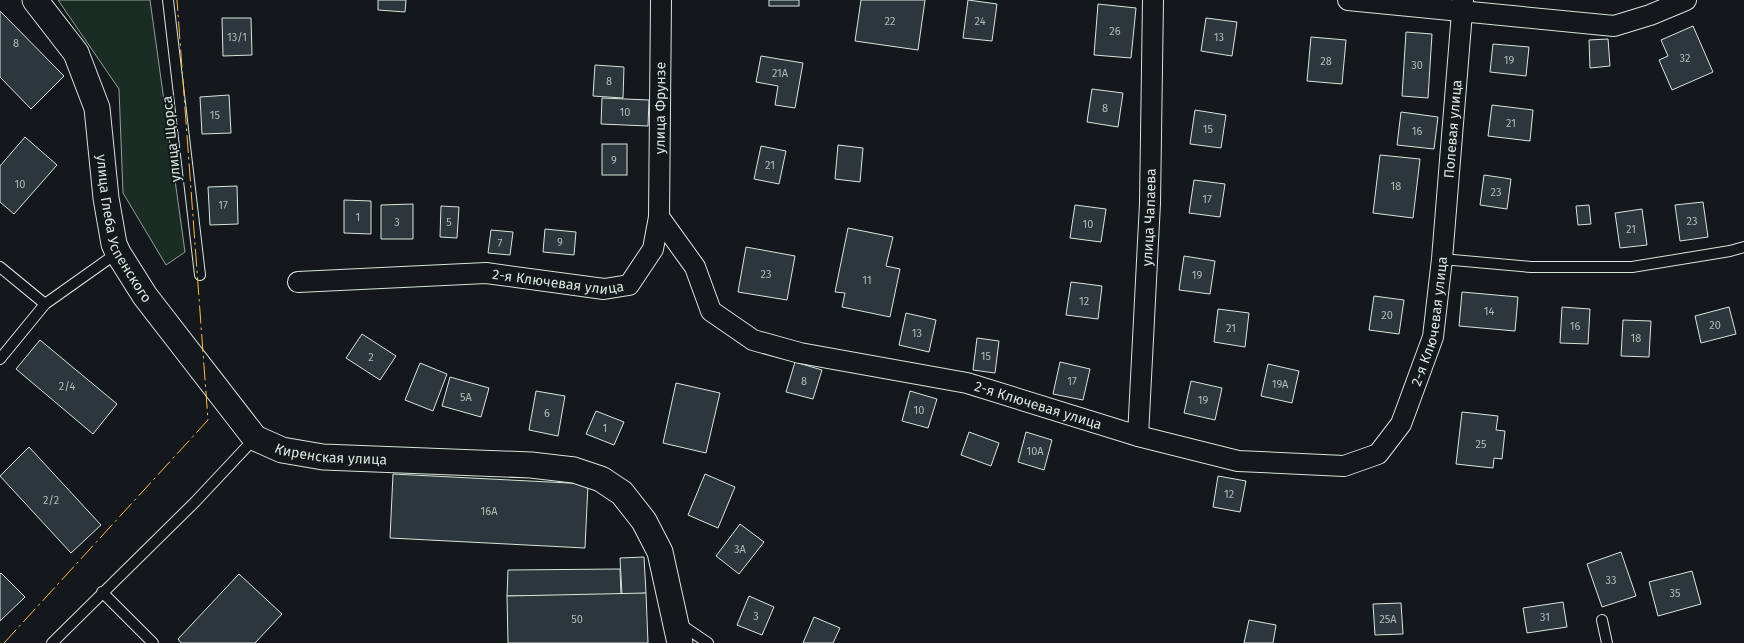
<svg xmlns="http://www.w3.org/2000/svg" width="1744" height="643" viewBox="0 0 1744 643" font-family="'Fira Sans',sans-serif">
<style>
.green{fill:#1a2d24;stroke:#939e99}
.building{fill:#2c363c;stroke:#d8e6dc}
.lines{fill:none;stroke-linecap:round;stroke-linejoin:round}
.service-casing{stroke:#d8e6dc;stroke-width:12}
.minor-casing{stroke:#d8e6dc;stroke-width:22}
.tertiary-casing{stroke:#d8e6dc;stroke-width:27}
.service{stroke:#14181c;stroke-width:10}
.minor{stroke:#14181c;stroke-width:20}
.tertiary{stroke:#14181c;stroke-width:25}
.power{stroke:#ffb74d;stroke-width:1;stroke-dasharray:18 4 2.5 4;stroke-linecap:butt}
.labels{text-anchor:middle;stroke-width:4;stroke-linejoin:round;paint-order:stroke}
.number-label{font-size:11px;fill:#adbab4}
.street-label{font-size:14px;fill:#d8e6dc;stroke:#14181c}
</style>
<rect width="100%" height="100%" fill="#14181c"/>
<path class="green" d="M58,0H150L185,252L166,265L123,193L119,89Z"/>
<g class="building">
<path d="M378,0H406L405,12L378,10Z"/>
<rect x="769" y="0" width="30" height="6"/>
<path d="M861,0H925L918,50L855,41Z"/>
<path d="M968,0L997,4L992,41L963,38Z"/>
<path d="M1098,4L1136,8L1131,58L1094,55Z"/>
<path d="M0,11L64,76L31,109L0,77Z"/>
<path d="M222,18H251L252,55L223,56Z"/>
<path d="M1206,18L1237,22L1232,56L1201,51Z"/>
<path d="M1693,26L1713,72L1672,90L1659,60L1668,56L1661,40Z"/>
<path d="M1406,32L1432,34L1428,98L1402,96Z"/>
<path d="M1311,37L1346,40L1342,84L1307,81Z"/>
<path d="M1608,39L1610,66L1590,68L1589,40Z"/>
<path d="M1493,44L1529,47L1526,76L1490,72Z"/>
<path d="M761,56L803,63L795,108L775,105L778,86L756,82Z"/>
<path d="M595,65L624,67L623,98L593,96Z"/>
<path d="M1092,89L1123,93L1118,127L1087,122Z"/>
<path d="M229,95L231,133L202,134L200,97Z"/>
<path d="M602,98L649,100L648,126L601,124Z"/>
<path d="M1492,105L1533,110L1530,141L1488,136Z"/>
<path d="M1195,110L1226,115L1221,148L1190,144Z"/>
<path d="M1401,112L1438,117L1434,149L1397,145Z"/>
<path d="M25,137L57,165L14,214L0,202V166Z"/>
<rect x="602" y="144" width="25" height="31"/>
<path d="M838,145L863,148L860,182L835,179Z"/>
<path d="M761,146L786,151L779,184L754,179Z"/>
<path d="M1380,155L1420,159L1413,218L1373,213Z"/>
<path d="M1484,175L1511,179L1507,209L1480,205Z"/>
<path d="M1194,180L1225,184L1220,217L1189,213Z"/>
<path d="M237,186L238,224L210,225L208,187Z"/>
<path d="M344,200L371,201V234L344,233Z"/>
<path d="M1703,202L1708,237L1680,241L1675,205Z"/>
<path d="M413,204V239H381V205Z"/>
<path d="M1075,205L1106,209L1101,242L1070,238Z"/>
<path d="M1589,205L1591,224L1578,225L1576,206Z"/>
<path d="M441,206L459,207L457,238L440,237Z"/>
<path d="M1642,209L1647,245L1620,248L1615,213Z"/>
<path d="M848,228L893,237L886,266L900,269L890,317L842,307L845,293L835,292Z"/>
<path d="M545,229L576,232L574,255L543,252Z"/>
<path d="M491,230L513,232L510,255L488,253Z"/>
<path d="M746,247L795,256L787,300L738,292Z"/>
<path d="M1184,256L1215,261L1210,294L1179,290Z"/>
<path d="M1071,282L1102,286L1098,319L1066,315Z"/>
<path d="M1462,292L1518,297L1515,331L1459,326Z"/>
<path d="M1374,296L1404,300L1399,334L1369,330Z"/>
<path d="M1562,307L1590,309L1588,344L1560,343Z"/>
<path d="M1729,307L1736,334L1701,343L1695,316Z"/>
<path d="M1218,309L1249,313L1245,347L1214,342Z"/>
<path d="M906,313L936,320L929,352L899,345Z"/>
<path d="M1623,320L1651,321L1649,357L1621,356Z"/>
<path d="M362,334L396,356L380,380L346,358Z"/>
<path d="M977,338L999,341L995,373L973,370Z"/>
<path d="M40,340L117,404L93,434L16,369Z"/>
<path d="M795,362L822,370L813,399L786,392Z"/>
<path d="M1060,362L1090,369L1083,400L1053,394Z"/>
<path d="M420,363L447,374L433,411L405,400Z"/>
<path d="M1268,364L1299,371L1292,403L1261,396Z"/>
<path d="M450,377L489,388L481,417L442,406Z"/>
<path d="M1191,381L1222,388L1215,420L1184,413Z"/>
<path d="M676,383L720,393L706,453L663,443Z"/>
<path d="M536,391L565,396L558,436L529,430Z"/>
<path d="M910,391L937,399L928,428L902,421Z"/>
<path d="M596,411L624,422L614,445L586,434Z"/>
<path d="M1462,412L1498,416L1496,430L1505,431L1502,459L1494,458L1493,468L1456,464Z"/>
<path d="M969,432L999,443L991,466L961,455Z"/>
<path d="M1026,432L1052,440L1044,470L1018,462Z"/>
<path d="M29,447L101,525L71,553L0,476Z"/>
<path d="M393,474L588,484L585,548L390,538Z"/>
<path d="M705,474L735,487L718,528L688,515Z"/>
<path d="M1218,476L1246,481L1240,512L1213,507Z"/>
<path d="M740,524L764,542L739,574L716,556Z"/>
<path d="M1621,552L1636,596L1602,607L1587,564Z"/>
<path d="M644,557L646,593L622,595L620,558Z"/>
<path d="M620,569L621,595L507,596L508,570Z"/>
<path d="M1692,571L1701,604L1658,616L1649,582Z"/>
<path d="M1,573L25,597L0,621V574Z"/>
<path d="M239,574L282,614L255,643H181L178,639Z"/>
<path d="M646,593L648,643H508L507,596Z"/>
<path d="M749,596L774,607L762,635L737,625Z"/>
<path d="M1563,602L1567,627L1527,633L1523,608Z"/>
<path d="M1401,603L1403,634L1375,635L1373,604Z"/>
<path d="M814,617L840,628L833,643H803Z"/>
<path d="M1249,620L1276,625L1273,643H1244Z"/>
</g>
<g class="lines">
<g class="service-casing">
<g id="service">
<path d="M168,0L200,275"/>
<path d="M1442,259L1531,267H1632L1730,251L1744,247"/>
<path d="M0,267L45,304"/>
<path d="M0,359L45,304L117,253"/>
<path d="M102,592L153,643"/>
<path d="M1602,620L1607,643"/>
<path d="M680,624L708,643"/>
<path d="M52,643L195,502L255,438"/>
</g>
</g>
<g class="minor-casing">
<g id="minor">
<path d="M1348,0L1614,26L1650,15L1686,0"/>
<path id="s1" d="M659,217L661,0"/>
<path id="s2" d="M298,282L486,273L604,289L629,285L653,249L659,217L695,267L711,311L753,340L800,353L967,383L1138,436L1238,461L1344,466L1378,454L1401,424L1433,337L1442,259L1463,0"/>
<path id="s3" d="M1138,436L1150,203L1153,0"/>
</g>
</g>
<g class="tertiary-casing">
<g id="tertiary">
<path id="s4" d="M35,0L76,53L97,108L106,198L114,244L118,253L145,296L255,438L282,450L323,457L531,465L574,470L601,479L622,493L644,521L660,552L680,643"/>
</g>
</g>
<use href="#service" class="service"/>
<use href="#minor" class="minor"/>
<use href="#tertiary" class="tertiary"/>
<path class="power" d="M4,643L208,420L177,0"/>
</g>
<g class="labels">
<g class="number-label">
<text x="890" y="25">22</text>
<text x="980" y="25">24</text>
<text x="1115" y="35">26</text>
<text x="237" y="41">13/1</text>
<text x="1219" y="41">13</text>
<text x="16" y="47">8</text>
<text x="1685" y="62">32</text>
<text x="1509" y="64">19</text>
<text x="1326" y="65">28</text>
<text x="1417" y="69">30</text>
<text x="780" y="77">21А</text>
<text x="609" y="85">8</text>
<text x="1105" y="112">8</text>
<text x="625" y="116">10</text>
<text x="215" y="119">15</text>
<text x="1511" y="127">21</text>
<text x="1208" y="133">15</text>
<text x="1417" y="135">16</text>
<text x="614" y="164">9</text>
<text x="770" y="169">21</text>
<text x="20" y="188">10</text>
<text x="1396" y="190">18</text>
<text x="1496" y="196">23</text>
<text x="1207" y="203">17</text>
<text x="223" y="209">17</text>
<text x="358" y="221">1</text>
<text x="1692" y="225">23</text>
<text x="397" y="226">3</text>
<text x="449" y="226">5</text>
<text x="1088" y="228">10</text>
<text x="1631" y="233">21</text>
<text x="560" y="246">9</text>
<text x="500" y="247">7</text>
<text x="766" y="278">23</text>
<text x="1197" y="279">19</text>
<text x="867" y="284">11</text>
<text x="1084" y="305">12</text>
<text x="1489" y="315">14</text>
<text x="1387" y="319">20</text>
<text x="1715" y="329">20</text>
<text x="1575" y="330">16</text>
<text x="1231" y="332">21</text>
<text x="917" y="337">13</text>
<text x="1636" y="342">18</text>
<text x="986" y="360">15</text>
<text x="371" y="361">2</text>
<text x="804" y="385">8</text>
<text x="1072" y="385">17</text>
<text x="1280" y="388">19А</text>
<text x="67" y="390">2/4</text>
<text x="466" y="401">5А</text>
<text x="1203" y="404">19</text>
<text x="919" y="414">10</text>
<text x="547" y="417">6</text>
<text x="605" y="432">1</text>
<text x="1481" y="448">25</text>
<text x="1035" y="455">10А</text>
<text x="1229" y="498">12</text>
<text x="51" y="504">2/2</text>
<text x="489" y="515">16А</text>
<text x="740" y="553">3А</text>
<text x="1611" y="584">33</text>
<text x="1675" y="597">35</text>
<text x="756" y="620">3</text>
<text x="1545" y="621">31</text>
<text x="577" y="623">50</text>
<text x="1388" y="623">25А</text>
</g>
<g class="street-label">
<text dy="5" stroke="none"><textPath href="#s1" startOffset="109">улица Фрунзе</textPath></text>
<text dy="5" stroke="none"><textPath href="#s2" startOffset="1550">Полевая улица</textPath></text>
<text transform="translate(171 139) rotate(-96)" y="5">улица Щорса</text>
<text dy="5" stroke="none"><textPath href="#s3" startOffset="219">улица Чапаева</textPath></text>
<text dy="5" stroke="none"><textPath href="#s4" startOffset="251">улица Глеба Успенского</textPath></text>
<text dy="5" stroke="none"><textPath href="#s2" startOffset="261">2-я Ключевая улица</textPath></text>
<text dy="5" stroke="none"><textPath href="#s2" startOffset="1356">2-я Ключевая улица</textPath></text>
<text dy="5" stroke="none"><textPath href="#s2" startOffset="861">2-я Ключевая улица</textPath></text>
<text dy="5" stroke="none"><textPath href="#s4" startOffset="582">Киренская улица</textPath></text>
</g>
</g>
</svg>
